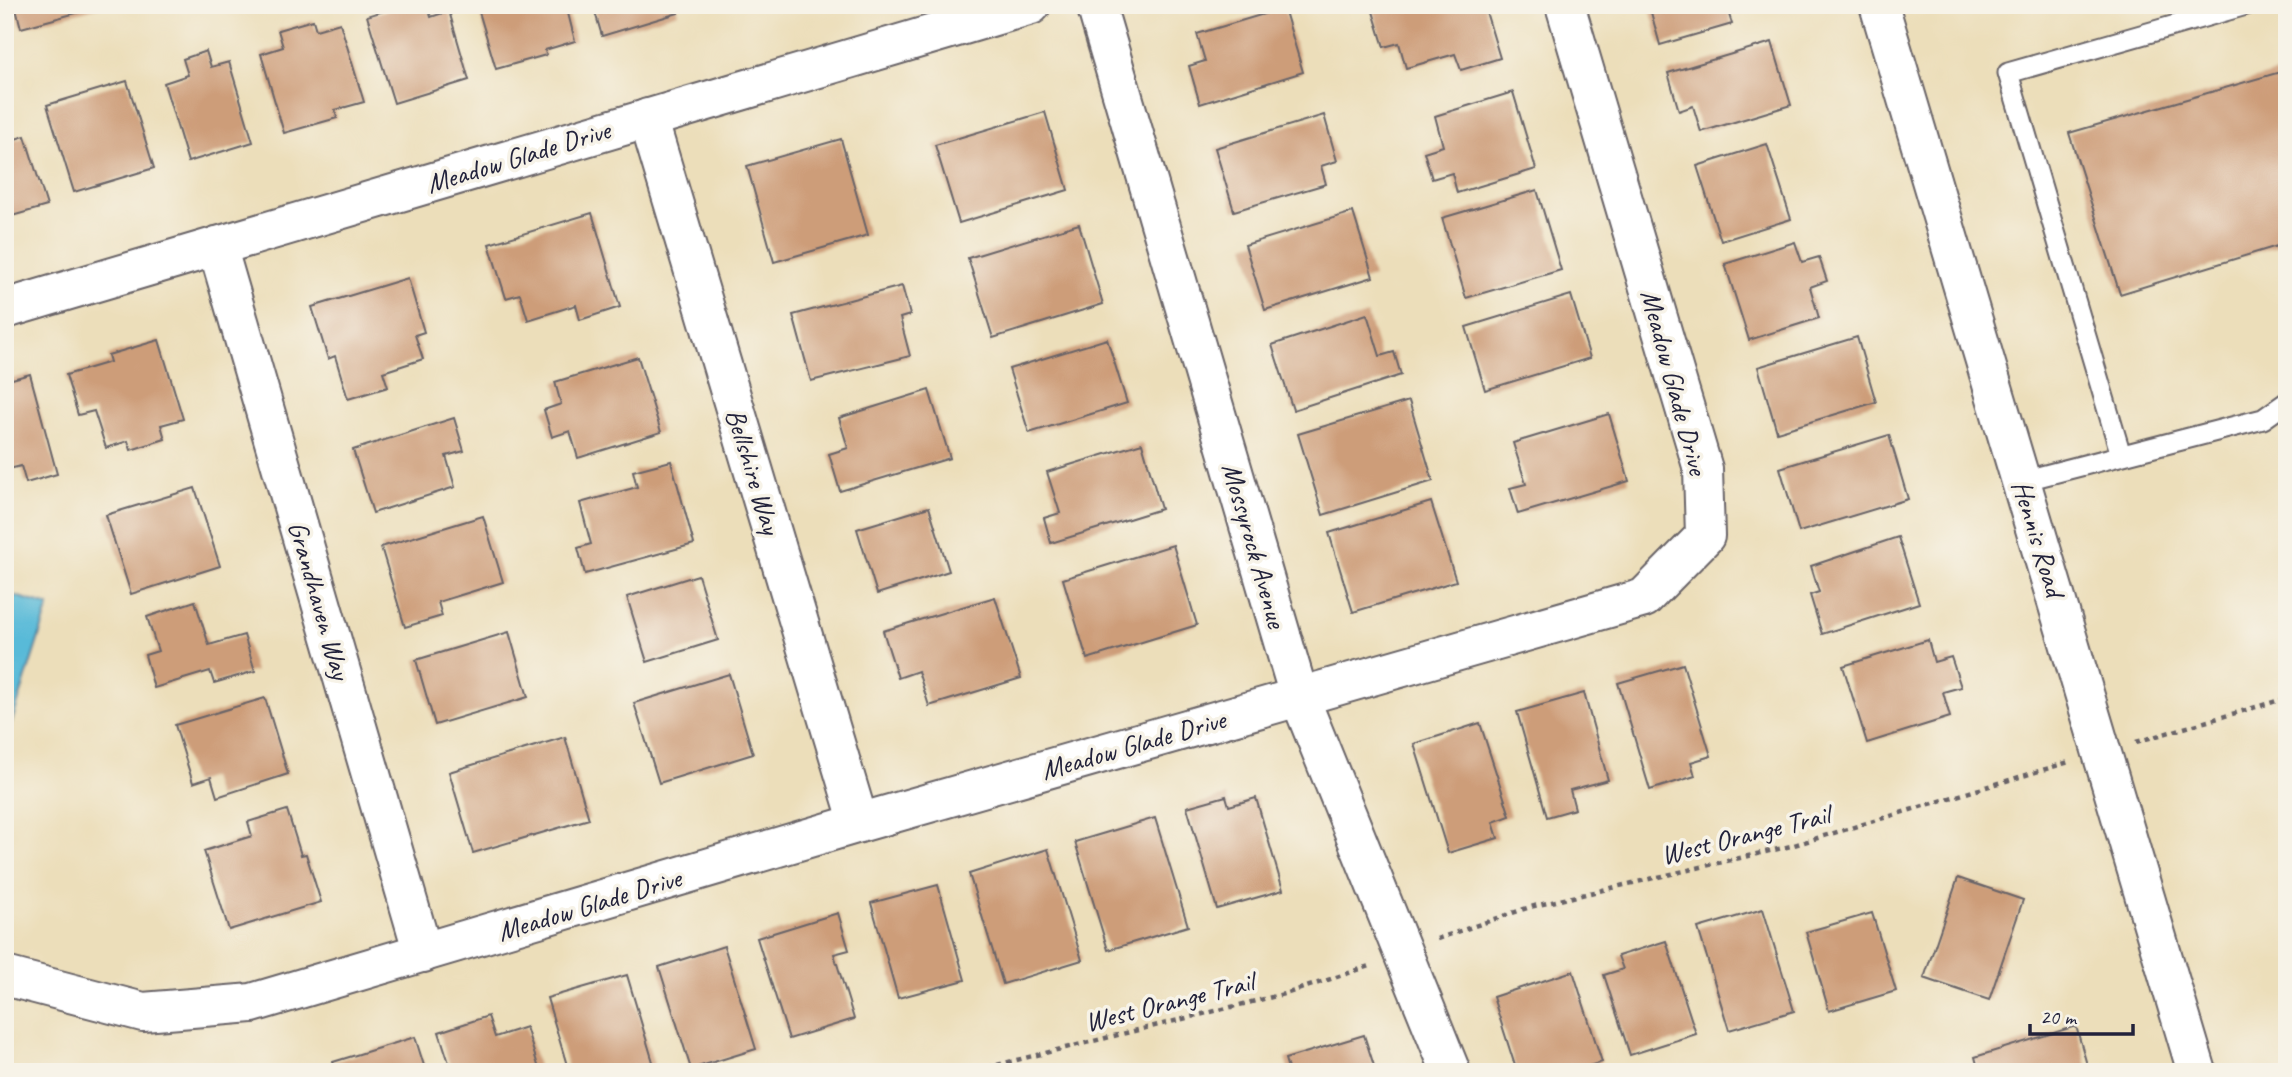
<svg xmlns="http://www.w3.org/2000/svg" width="2292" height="1077" viewBox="0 0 2292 1077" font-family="Caveat,sans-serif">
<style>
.water{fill:#59bad8;stroke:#3e6e8a;stroke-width:2}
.building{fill:#cd9d79}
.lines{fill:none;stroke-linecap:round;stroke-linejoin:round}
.lane-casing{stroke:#696467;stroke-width:23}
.street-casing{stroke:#696467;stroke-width:42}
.secondary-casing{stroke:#696467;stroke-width:42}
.path{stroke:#696467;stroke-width:4.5;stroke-dasharray:5 5;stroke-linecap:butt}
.lane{stroke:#fff;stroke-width:19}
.street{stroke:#fff;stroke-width:38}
.secondary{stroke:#fff;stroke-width:38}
.labels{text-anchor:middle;stroke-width:7;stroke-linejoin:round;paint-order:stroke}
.street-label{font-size:28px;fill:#22223b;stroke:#f7f3e8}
</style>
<rect width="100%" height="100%" fill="#f7f3e8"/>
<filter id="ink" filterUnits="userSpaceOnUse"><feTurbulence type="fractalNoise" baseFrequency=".0143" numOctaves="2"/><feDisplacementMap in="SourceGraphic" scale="14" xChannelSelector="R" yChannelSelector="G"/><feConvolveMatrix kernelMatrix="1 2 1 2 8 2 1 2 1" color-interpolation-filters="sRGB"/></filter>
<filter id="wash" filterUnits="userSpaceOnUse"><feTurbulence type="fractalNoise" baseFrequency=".00686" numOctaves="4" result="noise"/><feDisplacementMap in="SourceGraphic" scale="28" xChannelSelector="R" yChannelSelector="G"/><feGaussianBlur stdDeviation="1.57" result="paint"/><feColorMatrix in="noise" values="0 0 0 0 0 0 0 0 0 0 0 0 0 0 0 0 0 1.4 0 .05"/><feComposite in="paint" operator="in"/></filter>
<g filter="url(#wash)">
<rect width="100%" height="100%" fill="#ecdeba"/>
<path class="water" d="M5,593L49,606L7,737L5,736Z"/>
<g id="blocks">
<g class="building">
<path d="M15,5H102V6L21,28Z"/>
<path d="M403,5H427L431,17L449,11L469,80L394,103L367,16Z"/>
<path d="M477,5H533L534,10L551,5H566L575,41L545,50L546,55L496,69Z"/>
<path d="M593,5H676L678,13L602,36Z"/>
<path d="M1371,5H1484L1500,58L1461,70L1455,54L1406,68L1399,43L1384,47Z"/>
<path d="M1649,5H1726L1732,24L1660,45Z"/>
<path d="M1284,8L1303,72L1200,104L1189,66L1205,61L1197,34Z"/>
<path d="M313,20L316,30L340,23L364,102L335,110L337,118L284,133L261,54L283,47L278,30Z"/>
<path d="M1772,42L1791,105L1701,132L1693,106L1679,111L1668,73Z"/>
<path d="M206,51L211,67L229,62L253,142L188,162L164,83L188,75L183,59Z"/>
<path d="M2287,70V243L2120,294L2069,133Z"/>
<path d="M127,81L154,168L74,192L47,105Z"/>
<path d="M1513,92L1536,169L1457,193L1452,173L1432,179L1424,152L1443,146L1435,116Z"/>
<path d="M1045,112L1068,190L959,223L935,145Z"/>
<path d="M1324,115L1337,161L1321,166L1326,184L1234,211L1215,148Z"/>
<path d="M25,136L47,206L5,218V142Z"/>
<path d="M841,139L868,235L774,262L747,166Z"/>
<path d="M1767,144L1791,219L1721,241L1697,166Z"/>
<path d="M1537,190L1561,270L1466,298L1442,218Z"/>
<path d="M1353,212L1373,277L1265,310L1245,245Z"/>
<path d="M592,213L620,307L580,320L576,305L528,320L520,294L506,298L489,244Z"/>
<path d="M1079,224L1103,304L993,338L968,258Z"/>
<path d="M1795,242L1802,262L1819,257L1827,281L1810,287L1819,318L1749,340L1725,264Z"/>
<path d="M408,278L424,332L415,335L423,359L383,372L388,387L348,399L335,356L328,359L312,307Z"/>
<path d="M902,286L910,315L900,318L910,356L811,381L793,315Z"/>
<path d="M1571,295L1590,358L1485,390L1466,327Z"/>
<path d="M1367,314L1380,356L1394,352L1401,375L1293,410L1272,345Z"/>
<path d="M1857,337L1876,402L1777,432L1758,367Z"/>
<path d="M1107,339L1127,403L1029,433L1009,369Z"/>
<path d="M159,340L183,419L161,425L165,439L131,450L128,441L106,448L94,411L78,415L66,375L110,362L108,355Z"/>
<path d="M638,357L661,432L578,458L570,431L552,437L544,410L561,404L555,382Z"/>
<path d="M30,374L57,474L26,483L21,466L5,470V381Z"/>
<path d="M929,390L950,458L840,491L829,454L848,448L839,418Z"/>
<path d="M1409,401L1433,481L1323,515L1298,434Z"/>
<path d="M1609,414L1629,481L1518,514L1510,488L1526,484L1513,443Z"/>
<path d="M454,418L464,451L446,456L455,487L373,513L353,450Z"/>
<path d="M1889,435L1908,499L1799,532L1780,468Z"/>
<path d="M1142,443L1161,509L1051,543L1044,518L1060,513L1047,472Z"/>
<path d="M671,461L694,544L585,574L578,548L591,544L580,503L637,487L633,471Z"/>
<path d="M195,488L220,566L131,594L106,515Z"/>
<path d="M1431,502L1456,581L1353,612L1329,533Z"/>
<path d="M929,507L949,571L877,594L857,529Z"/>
<path d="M483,516L503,582L438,602L442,616L405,627L381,547Z"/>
<path d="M1898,537L1919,603L1822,634L1810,595L1819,592L1811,566Z"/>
<path d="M1173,545L1197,625L1087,659L1063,579Z"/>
<path d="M698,575L718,640L647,662L627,597Z"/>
<path d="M995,597L1021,678L929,706L918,671L898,678L883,631Z"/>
<path d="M195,601L209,645L244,635L255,671L214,683L210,671L154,688L145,655L158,651L147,617Z"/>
<path d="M509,632L528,697L435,725L416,660Z"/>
<path d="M1928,640L1934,662L1951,657L1961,687L1943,692L1950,717L1867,743L1843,666Z"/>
<path d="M1683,664L1711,756L1691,762L1695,776L1650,790L1618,683Z"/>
<path d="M729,674L753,754L659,783L634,703Z"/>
<path d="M1584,693L1608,780L1570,790L1575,809L1547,817L1517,712Z"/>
<path d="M265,698L288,774L217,797L211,777L193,783L175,725Z"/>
<path d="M1480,723L1510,816L1493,822L1498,838L1448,853L1414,744Z"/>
<path d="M565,737L589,819L473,853L449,772Z"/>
<path d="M1226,796L1229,806L1256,798L1283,890L1217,909L1187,807Z"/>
<path d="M287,810L301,855L306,854L321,902L229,930L204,851L252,836L248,822Z"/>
<path d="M1155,818L1188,926L1108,950L1075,842Z"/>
<path d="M1048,849L1082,960L1003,984L969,874Z"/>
<path d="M1958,878L2023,900L1989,1000L1924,978Z"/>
<path d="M938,885L965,980L898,998L871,903Z"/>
<path d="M1763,909L1794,1011L1729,1030L1698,928Z"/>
<path d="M838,913L849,950L834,954L854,1019L789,1039L757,938Z"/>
<path d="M1872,913L1896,991L1829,1011L1806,932Z"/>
<path d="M1666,941L1696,1034L1630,1055L1604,975L1623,969L1618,956Z"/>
<path d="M724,946L756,1049L691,1069L659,967Z"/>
<path d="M1573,971L1602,1062L1570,1072H1517L1493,997Z"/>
<path d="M627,975L656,1072H569L547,998Z"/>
<path d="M488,1016L495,1037L526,1027L540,1072H452L439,1032Z"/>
<path d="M2076,1026L2089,1072H1979L1975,1057Z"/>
<path d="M1364,1035L1376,1072H1289L1285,1059Z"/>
<path d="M415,1037L426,1072H336L333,1062Z"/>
</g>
</g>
</g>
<g filter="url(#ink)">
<use href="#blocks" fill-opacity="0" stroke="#696467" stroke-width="2"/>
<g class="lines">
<g class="lane-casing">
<g id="lane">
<path d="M2121,455L2008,73L2246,5"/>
<path d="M2022,481L2263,419L2287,402"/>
</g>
</g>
<g class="street-casing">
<g id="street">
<path d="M1096,5L1299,696L1451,1072"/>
<path d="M648,118L859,823"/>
<path d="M217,246L423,953"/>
<path d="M5,309L1031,5"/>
<path d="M5,976L143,1012L252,1003L859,823L1644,598L1705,536L1703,469L1565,5"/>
</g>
</g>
<g class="secondary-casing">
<path id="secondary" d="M1879,5L2197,1072"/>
</g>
<g class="path">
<path d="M2136,742L2287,698"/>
<path d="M1437,939L1530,907L1791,846L2069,762"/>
<path d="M968,1072L1288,993L1370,966"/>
</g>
<use href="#lane" class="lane"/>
<use href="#street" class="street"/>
<use href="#secondary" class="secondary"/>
</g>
</g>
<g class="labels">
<g class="street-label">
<text transform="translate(518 156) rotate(-17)" y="10">Meadow Glade Drive</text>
<text transform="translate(1675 382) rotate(75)" y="10">Meadow Glade Drive</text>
<text transform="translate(754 471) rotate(73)" y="10">Bellshire Way</text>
<text transform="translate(2039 538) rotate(73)" y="10">Hennis Road</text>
<text transform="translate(1255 545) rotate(74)" y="10">Mossyrock Avenue</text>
<text transform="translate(320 600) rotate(74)" y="10">Grandhaven Way</text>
<text transform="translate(1133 744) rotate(-16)" y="10">Meadow Glade Drive</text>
<text transform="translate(1745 834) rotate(-14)" y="10">West Orange Trail</text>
<text transform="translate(589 904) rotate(-17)" y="10">Meadow Glade Drive</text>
<text transform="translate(1169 1001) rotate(-14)" y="10">West Orange Trail</text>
</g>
</g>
<rect width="2292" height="1077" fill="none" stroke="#f7f3e8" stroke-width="28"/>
<path d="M2030 1024v10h103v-10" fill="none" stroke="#22223b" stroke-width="3.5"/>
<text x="2040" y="1024" font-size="21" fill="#22223b" stroke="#f7f3e8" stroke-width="5" paint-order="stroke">20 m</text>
</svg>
